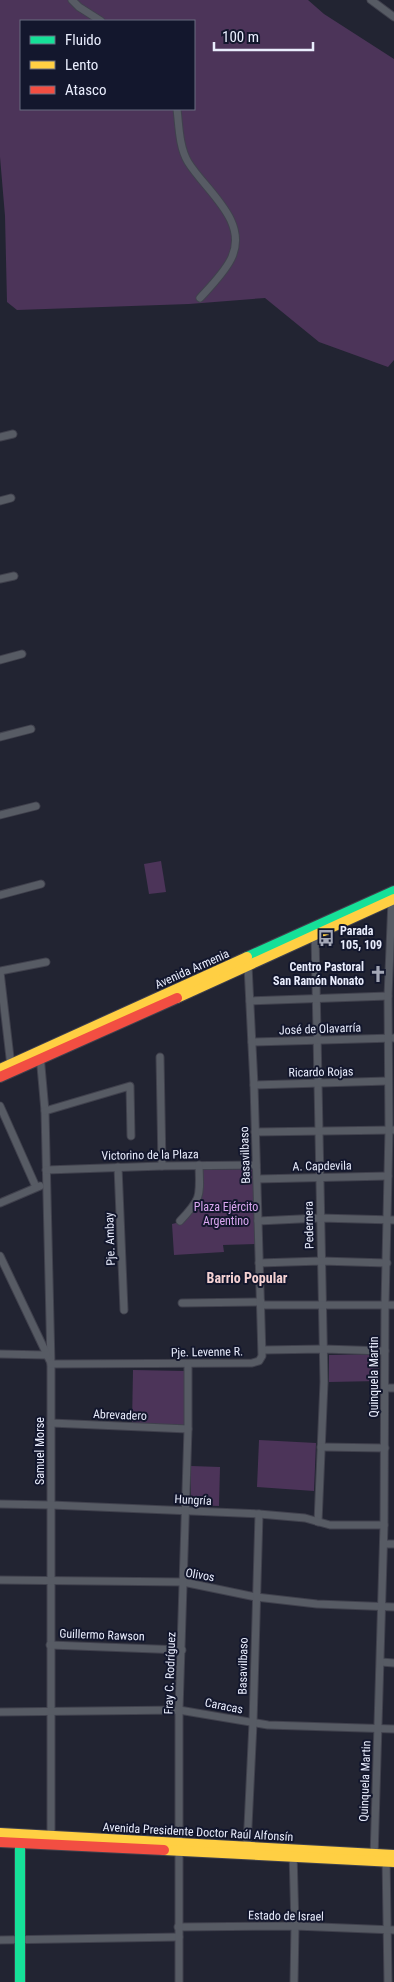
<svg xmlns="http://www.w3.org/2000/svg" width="394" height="1982" viewBox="0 0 394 1982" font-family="'Roboto Condensed',sans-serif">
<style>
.green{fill:#4c3459;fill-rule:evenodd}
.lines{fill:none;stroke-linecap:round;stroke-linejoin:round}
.street-casing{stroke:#40414d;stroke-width:9}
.fast-casing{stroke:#40414d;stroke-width:12}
.slow-casing{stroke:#40414d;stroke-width:12}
.jam-casing{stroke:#40414d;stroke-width:12}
.street{stroke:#575b64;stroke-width:7}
.fast{stroke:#16e098;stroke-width:10}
.slow{stroke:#ffcf43;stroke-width:10}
.jam{stroke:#f24e42;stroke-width:10}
.labels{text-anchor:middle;stroke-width:4;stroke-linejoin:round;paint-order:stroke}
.poi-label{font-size:12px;font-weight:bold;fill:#e9edfd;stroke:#13172d;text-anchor:start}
.street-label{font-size:12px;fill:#e9edfd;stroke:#13172d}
.park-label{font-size:12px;fill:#daa7f0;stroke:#13172d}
.neighbourhood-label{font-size:14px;font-weight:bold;fill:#f5d2d3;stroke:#13172d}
</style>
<rect width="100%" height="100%" fill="#222432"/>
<g class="green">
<path d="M0,0H308L324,14L394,59V360L388,367L319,342L265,298L189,304L17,310L7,302L5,216L0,157ZM21,21H194V109H21Z"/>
<path d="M161,861L166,892L149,894L144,864Z"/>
<path d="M254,1169L256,1244L223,1245L224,1252L174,1255L172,1224C196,1220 196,1191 202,1170Z"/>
<path d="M378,1354L379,1381L329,1382V1355Z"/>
<path d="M133,1370L185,1371L184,1425L132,1423Z"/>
<path d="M259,1440L316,1443L314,1491L257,1487Z"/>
<path d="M191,1466L220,1467L219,1506L191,1505Z"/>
</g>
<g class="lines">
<g class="street-casing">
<g id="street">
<path d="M72,0L79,7L101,21"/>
<path d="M371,0L394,17"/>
<path d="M177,109C179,125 179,147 188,162C205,190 250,221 231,259C224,273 211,286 200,298"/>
<path d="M0,437L13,434"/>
<path d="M0,501L11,498"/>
<path d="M0,579L14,576"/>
<path d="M0,660L22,654"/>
<path d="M0,737L31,729"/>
<path d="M0,815L36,806"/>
<path d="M0,895L41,884"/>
<path d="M315,933L324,1382L318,1522"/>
<path d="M0,971L46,962"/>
<path d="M0,972L11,1066"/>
<path d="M250,1001L388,996"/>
<path d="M252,1042L394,1038"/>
<path d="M40,1055L45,1111L51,1364V1839"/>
<path d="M160,1057L162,1166"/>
<path d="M254,1085L388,1081"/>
<path d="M0,1106L36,1187"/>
<path d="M45,1111L130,1086L131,1136"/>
<path d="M255,1132L394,1130"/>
<path d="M118,1167L124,1310"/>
<path d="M46,1170L162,1166L256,1165"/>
<path d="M257,1179L388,1176"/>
<path d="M0,1203L40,1186"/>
<path d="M180,1221C202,1198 200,1196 199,1165"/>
<path d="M258,1221L320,1218L394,1220"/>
<path d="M0,1256L50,1361"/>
<path d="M259,1263L321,1261L387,1263"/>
<path d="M182,1303L261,1302"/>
<path d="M261,1305H394"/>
<path d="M263,1350L324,1349L385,1351"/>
<path d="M0,1354L46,1355"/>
<path d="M51,1364L252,1363L259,1361L262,1356L254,1085L248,966L246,962"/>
<path d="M386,1388H394"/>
<path d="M51,1423L188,1429"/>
<path d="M321,1447L385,1448"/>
<path d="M0,1504L51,1505L259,1514L305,1518L330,1525H384"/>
<path d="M384,1544H394"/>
<path d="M0,1580L183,1582L256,1597L317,1604L394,1607"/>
<path d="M50,1645L182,1650"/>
<path d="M381,1662L394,1663"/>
<path d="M0,1712L179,1710L268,1725L394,1729"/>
<path d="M247,1847L253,1723L259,1514"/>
<path d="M293,1852L295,1926L294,1982"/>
<path d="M386,1857L388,1982"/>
<path d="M374,1858L384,1525L385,1305L389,1130L388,996L392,900L390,897"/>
<path d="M178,1927L295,1926L394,1930"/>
<path d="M0,1940L179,1937"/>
<path d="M179,1982V1710L188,1429V1364"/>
</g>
</g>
<g class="fast-casing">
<g id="fast">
<path d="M247,957L394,891"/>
<path d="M20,1838V1982"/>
</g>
</g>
<g class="slow-casing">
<g id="slow">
<path d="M177,998L394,899"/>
<path d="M0,1069L247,957"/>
<path d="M0,1833L394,1855"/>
<path d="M164,1850L394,1862"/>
</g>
</g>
<g class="jam-casing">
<g id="jam">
<path d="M0,1077L177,998"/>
<path d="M0,1842L164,1850"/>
</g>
</g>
<use href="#street" class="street"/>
<use href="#fast" class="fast"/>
<use href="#slow" class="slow"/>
<use href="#jam" class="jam"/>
</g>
<defs>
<g id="bus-bare" transform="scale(1.35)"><path d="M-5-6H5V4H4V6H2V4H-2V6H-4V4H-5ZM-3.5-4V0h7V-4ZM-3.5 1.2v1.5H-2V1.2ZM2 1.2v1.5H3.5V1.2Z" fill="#a3a7b6" stroke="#13172d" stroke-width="2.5" paint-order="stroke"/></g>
<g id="church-bare" transform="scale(1.35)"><path d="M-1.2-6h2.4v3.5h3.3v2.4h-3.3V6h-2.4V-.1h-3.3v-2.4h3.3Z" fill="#a3a7b6" stroke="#13172d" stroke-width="2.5" paint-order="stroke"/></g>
</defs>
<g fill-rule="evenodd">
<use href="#bus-bare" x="326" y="938"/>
<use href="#church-bare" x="378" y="974"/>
</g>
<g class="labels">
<g class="poi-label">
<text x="340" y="935">Parada<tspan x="340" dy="14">105, 109</tspan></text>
<text x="364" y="971" text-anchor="end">Centro Pastoral<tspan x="364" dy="14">San Ramón Nonato</tspan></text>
</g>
<g class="street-label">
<text transform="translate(192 969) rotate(-24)" y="4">Avenida Armenia</text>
<text transform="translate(320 1029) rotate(-2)" y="4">José de Olavarría</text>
<text transform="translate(321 1072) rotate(-1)" y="4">Ricardo Rojas</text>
<text transform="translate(150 1155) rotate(-1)" y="4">Victorino de la Plaza</text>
<text transform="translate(245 1155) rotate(-92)" y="4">Basavilbaso</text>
<text transform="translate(322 1166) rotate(-1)" y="4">A. Capdevila</text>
<text transform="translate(309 1225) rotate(-91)" y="4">Pedernera</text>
<text transform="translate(110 1239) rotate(-92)" y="4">Pje. Ambay</text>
<text transform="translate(207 1352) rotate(-1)" y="4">Pje. Levenne R.</text>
<text transform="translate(374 1377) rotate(-90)" y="4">Quinquela Martin</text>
<text transform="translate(120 1415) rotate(2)" y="4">Abrevadero</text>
<text transform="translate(40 1451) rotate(-90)" y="4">Samuel Morse</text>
<text transform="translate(193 1500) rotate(3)" y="4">Hungría</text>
<text transform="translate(200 1575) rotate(10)" y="4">Olivos</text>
<text transform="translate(102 1635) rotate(2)" y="4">Guillermo Rawson</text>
<text transform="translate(243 1666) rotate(-89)" y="4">Basavilbaso</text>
<text transform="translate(170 1673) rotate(-88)" y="4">Fray C. Rodríguez</text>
<text transform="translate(224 1706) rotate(11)" y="4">Caracas</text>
<text transform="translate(365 1781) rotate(-88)" y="4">Quinquela Martin</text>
<text transform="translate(198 1832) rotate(3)" y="4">Avenida Presidente Doctor Raúl Alfonsín</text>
<text transform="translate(286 1916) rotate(1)" y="4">Estado de Israel</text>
</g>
<g class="park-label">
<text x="226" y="1211">Plaza Ejército<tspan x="226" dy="14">Argentino</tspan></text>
</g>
<g class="neighbourhood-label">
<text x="247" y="1283">Barrio Popular</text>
</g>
</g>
<rect x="20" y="20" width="175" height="90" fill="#13172d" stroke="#696d80"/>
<rect x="30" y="36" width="25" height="8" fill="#16e098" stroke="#696d80"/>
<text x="65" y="45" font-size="15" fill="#e9edfd">Fluido</text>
<rect x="30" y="61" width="25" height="8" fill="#ffcf43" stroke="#696d80"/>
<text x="65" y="70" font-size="15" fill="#e9edfd">Lento</text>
<rect x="30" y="86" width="25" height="8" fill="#f24e42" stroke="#696d80"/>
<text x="65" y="95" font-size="15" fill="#e9edfd">Atasco</text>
<path d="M214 42v8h99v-8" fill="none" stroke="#e9edfd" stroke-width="2.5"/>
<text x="222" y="42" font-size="15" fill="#e9edfd" stroke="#13172d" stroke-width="4" paint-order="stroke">100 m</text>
</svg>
